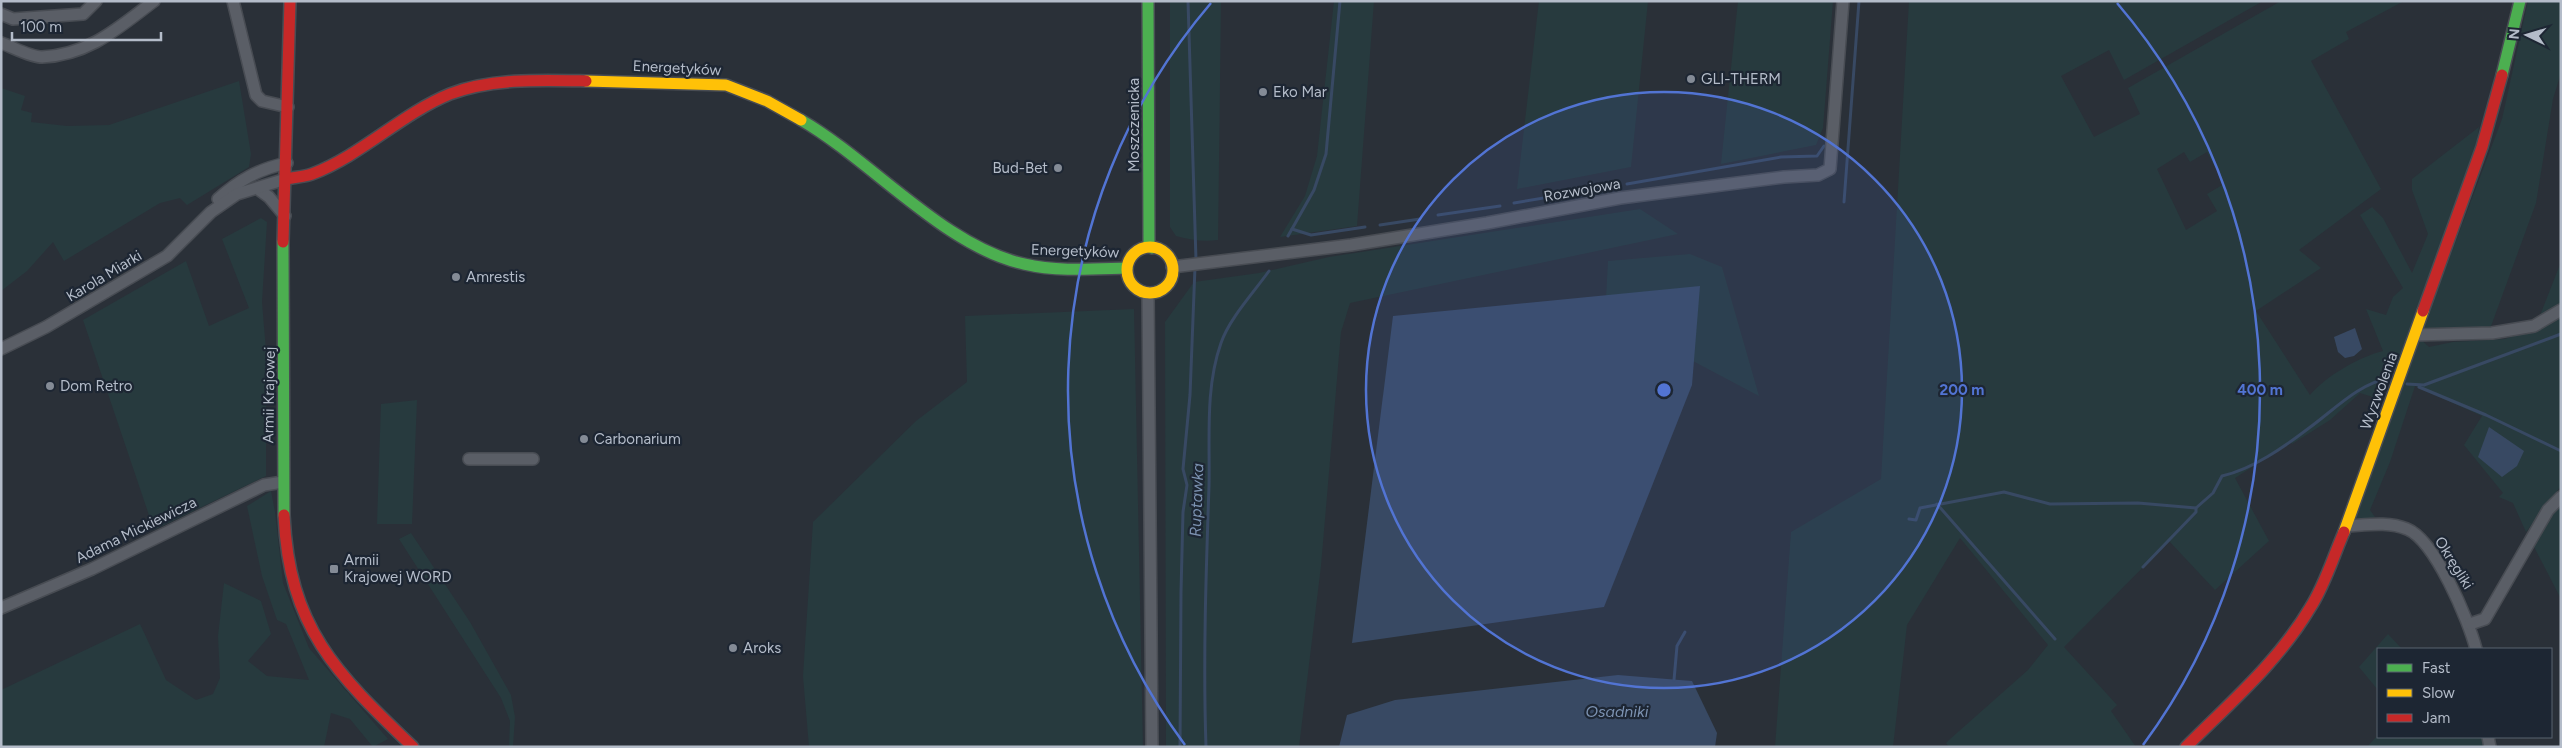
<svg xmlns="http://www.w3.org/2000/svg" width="2562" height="748" viewBox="0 0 2562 748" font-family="Figtree,sans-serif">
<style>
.green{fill:#273a3e;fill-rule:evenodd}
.water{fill:#384963}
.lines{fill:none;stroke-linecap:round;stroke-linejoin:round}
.stream{stroke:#384963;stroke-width:3}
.street-casing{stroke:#484c53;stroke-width:14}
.fast-casing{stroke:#484c53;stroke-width:14}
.slow-casing{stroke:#484c53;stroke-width:14}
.jam-casing{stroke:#484c53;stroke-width:14}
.street{stroke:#5a5e66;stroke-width:11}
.fast{stroke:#4caf50;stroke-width:11}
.slow{stroke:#ffc107;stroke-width:11}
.jam{stroke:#c62828;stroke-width:11}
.ring{fill:none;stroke:#5274d3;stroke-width:2.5}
.poi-dot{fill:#848b96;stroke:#1d2633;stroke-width:2}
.labels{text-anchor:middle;stroke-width:4.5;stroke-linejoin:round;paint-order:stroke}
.street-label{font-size:15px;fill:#b4bcc9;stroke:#1d2633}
.poi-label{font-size:15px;fill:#b4bcc9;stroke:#1d2633;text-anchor:start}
.water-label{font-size:16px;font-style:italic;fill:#7c92b1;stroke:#1d2633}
.centre{fill:#5274d3;stroke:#1d2633;stroke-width:2.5}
.ring-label{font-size:15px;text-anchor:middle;font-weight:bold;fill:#5274d3;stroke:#1d2633;stroke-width:4.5;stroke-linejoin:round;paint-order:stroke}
</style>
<rect width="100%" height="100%" fill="#2a3038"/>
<g class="green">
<path d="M1170,1H1221L1218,240C1203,242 1191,240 1176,236L1170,227Z"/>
<path d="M1334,1H1374L1357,226L1280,237L1305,196L1317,156Z"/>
<path d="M1539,1H1648L1631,167L1517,189Z"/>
<path d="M1738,1H1833L1823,128L1816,145L1721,164Z"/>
<path d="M1909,1H2263L2124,80L2109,50L2061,76L2094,137L2140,114L2128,88L2281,1H2404L2346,32L2349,39L2311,61L2381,189L2299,250L2321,268L2256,311L2310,395C2326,376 2359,357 2383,351L2366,309L2386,315L2393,297L2403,288L2360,215L2372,207L2383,218L2412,273L2428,234L2412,190V179L2479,127L2476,152L2399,368L2384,365L2376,398L2360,393L2330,420L2292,444L2291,442L2235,478L2269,541L2215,590L2169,541L2064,647L2117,705L2111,711L2136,747H1949L1946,743L1949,740L2028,670L2048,645L1960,538L1907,625L1893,747H1775L1791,532L1881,479ZM2184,152L2190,162L2207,152L2224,184L2207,194L2217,211L2186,230L2157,169Z"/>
<path d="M2528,1H2561V73L2553,99L2536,203L2490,329L2423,328L2502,119Z"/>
<path d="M239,81L251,154L249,167L187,205L180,198L160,203L64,261L53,242L27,271L1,291V88L25,96L21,110L32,113L31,122L67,126L109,125Z"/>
<path d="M1640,209L1678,234L1350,303L1341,332L1321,566L1299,747H1166L1165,322L1194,282L1259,273L1329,257Z"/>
<path d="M261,218L267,222L262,302L266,351V476L154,530L83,320L186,261L209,326L249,308L222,239Z"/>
<path d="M1690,254L1722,267L1759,396L1691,360L1606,298L1608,261Z"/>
<path d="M2561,262V305L2539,318Z"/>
<path d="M1134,309L1143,747H809L803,676L813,522L916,421L967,382L965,316Z"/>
<path d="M2561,318V486L2526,532L2513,503L2499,497L2503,493L2464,445L2482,416L2415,386L2390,462L2370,510L2375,517L2359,521L2356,518L2419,338L2429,347L2453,342L2505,339Z"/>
<path d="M417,400L412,524H377L381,404Z"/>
<path d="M271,491L275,512L283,583L309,648L388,739L373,747L350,719L331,713L324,747H1V690L140,624L166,680L196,700L213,694L220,678L218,636L224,583L261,601L271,634L248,661L267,676L309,680L286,624L277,620L262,576L247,506Z"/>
<path d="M2561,496V599L2530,539Z"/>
<path d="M411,533L470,622L511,695L515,717L513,747H509L510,721L501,698L399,539Z"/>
<path d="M2388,634L2402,649H2378V690L2359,667Z"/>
<path d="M2378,735V737H2482L2484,747H2367Z"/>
</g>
<g class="water">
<path d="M1700,286L1692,385L1604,607L1352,643L1393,316Z"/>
<path d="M2355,328L2362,349L2354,356L2345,358L2338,352L2334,337Z"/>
<path d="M2489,427L2524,451L2517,466L2502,477L2478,457Z"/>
<path d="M1618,675L1692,681L1717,733L1715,747H1339L1347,715L1395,700Z"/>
</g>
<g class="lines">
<g class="stream">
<path d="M1188,1L1196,260"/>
<path d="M1627,184L1781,157L1817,156L1824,146"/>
<path d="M1844,202L1859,1"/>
<path d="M1514,203L1610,187"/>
<path d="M1438,215L1500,206"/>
<path d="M1380,225L1420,219"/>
<path d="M1292,229L1311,235L1365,227"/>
<path d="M1288,236L1314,190L1326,154L1340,1"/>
<path d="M2407,384L2424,385L2561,334"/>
<path d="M2419,387L2486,415L2561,451"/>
<path d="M1937,504L2055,639"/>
<path d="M1909,519L1916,520L1920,508L2004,492L2050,504L2138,503L2196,508"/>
<path d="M2143,567L2196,512V508L2213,493L2222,476C2253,469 2284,447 2309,428C2334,410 2359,383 2390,378"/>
<path d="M1674,680L1677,646L1685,632"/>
<path d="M1180,747L1181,592L1183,512L1187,485L1183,469L1190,395L1195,267"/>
<path d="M1206,747C1203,660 1206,573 1209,486C1210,439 1205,388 1221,343C1229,319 1254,292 1269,271"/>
</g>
<g class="street-casing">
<g id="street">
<path d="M233,1L256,95L262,101L288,107"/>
<path d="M1,14L13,19L83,14L96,1"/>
<path d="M1,43C13,47 30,57 42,57C89,55 118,28 154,1"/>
<path d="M258,189L269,197L285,216"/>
<path d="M218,199C239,180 259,169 287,163"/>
<path d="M1172,267L1351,245L1487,223L1620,198L1784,177L1818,175L1830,169L1843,1"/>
<path d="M1148,293L1152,747"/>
<path d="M2415,335L2492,333L2534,326L2561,310"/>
<path d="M1,349L46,327L167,256L211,212L237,194L286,179"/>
<path d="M469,459H533"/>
<path d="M2347,526C2366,525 2388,521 2407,529C2435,540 2469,621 2476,649"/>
<path d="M1,608L92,569L264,485L283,482"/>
<path d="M2470,624L2485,619L2548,510L2561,497"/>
<path d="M2488,737L2490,747"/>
</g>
</g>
<g class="fast-casing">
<g id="fast">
<path d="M1148,1L1149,243L1152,248"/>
<path d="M2502,75L2520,1"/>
<path d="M801,120C872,161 945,247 1024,264C1058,272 1093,269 1127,268"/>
<path d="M283,242L284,515"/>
</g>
</g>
<g class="slow-casing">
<g id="slow">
<path d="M586,81L726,85L767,101L801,120"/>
<circle cx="1150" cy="270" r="23"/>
<path d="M2344,532L2423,311"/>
</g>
</g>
<g class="jam-casing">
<g id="jam">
<path d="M286,179C294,177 304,177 312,174C362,155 401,114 450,94C491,78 543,80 586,81"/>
<path d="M283,242L290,1"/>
<path d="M2423,311L2482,147L2502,75"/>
<path d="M284,515C289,628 336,673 413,747"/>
<path d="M2186,747C2230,703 2278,662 2310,608C2325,585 2333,557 2344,532"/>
</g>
</g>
<use href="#street" class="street"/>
<use href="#fast" class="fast"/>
<use href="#slow" class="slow"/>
<use href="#jam" class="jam"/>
</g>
<circle cx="1664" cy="390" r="298" fill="#5274d3" fill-opacity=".12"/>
<g class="ring">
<circle cx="1664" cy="390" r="298"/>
<path d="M1185 745A596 596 0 0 1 1211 3M2117 3A596 596 0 0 1 2143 745"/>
</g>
<g class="poi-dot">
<circle cx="1691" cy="79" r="5"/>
<circle cx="1263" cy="92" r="5"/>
<circle cx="1058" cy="168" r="5"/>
<circle cx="456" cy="277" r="5"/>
<circle cx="50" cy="386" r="5"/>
<circle cx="584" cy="439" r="5"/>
<rect x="329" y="564" width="10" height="10" rx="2.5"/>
<circle cx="733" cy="648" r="5"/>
</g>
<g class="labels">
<g class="street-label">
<text transform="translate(677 68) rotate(3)" y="5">Energetyków</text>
<text transform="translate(1134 125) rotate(-90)" y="5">Moszczenicka</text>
<text transform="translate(1582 190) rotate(-10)" y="5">Rozwojowa</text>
<text transform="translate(1075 251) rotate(2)" y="5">Energetyków</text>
<text transform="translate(104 276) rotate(-31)" y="5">Karola Miarki</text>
<text transform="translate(2379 391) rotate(-70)" y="5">Wyzwolenia</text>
<text transform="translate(269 395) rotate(-89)" y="5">Armii Krajowej</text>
<text transform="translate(136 530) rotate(-26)" y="5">Adama Mickiewicza</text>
<text transform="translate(2454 563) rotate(58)" y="5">Okręgliki</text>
</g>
<g class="poi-label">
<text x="1701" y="84">GLI-THERM</text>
<text x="1273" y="97">Eko Mar</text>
<text x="1048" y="173" text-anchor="end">Bud-Bet</text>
<text x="466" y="282">Amrestis</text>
<text x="60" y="391">Dom Retro</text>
<text x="594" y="444">Carbonarium</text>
<text x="344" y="565">Armii<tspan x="344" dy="17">Krajowej WORD</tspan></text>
<text x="743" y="653">Aroks</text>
</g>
<g class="water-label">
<text transform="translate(1196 500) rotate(-88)" y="6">Ruptawka</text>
<text x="1617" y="717">Osadniki</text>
</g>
</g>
<circle cx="1664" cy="390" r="8" class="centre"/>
<g class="ring-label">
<text x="1962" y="395">200 m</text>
<text x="2260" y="395">400 m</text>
</g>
<rect width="2562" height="748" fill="none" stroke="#b4bcc9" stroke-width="5"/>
<rect x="2377" y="648" width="175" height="90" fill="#1d2633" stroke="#59626f"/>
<rect x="2387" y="664" width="25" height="8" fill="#4caf50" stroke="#59626f"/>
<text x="2422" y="673" font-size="15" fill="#b4bcc9">Fast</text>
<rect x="2387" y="689" width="25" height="8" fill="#ffc107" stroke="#59626f"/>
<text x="2422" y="698" font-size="15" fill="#b4bcc9">Slow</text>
<rect x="2387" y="714" width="25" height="8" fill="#c62828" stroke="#59626f"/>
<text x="2422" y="723" font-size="15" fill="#b4bcc9">Jam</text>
<g transform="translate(2527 35) rotate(275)" stroke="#1d2633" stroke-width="4" paint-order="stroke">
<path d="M0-4L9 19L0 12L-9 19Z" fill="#b4bcc9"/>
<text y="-8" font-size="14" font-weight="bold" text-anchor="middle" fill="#b4bcc9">N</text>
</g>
<path d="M12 32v8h149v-8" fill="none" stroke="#b4bcc9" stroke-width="2.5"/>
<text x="20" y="32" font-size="15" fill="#b4bcc9" stroke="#1d2633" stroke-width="4" paint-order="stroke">100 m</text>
</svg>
